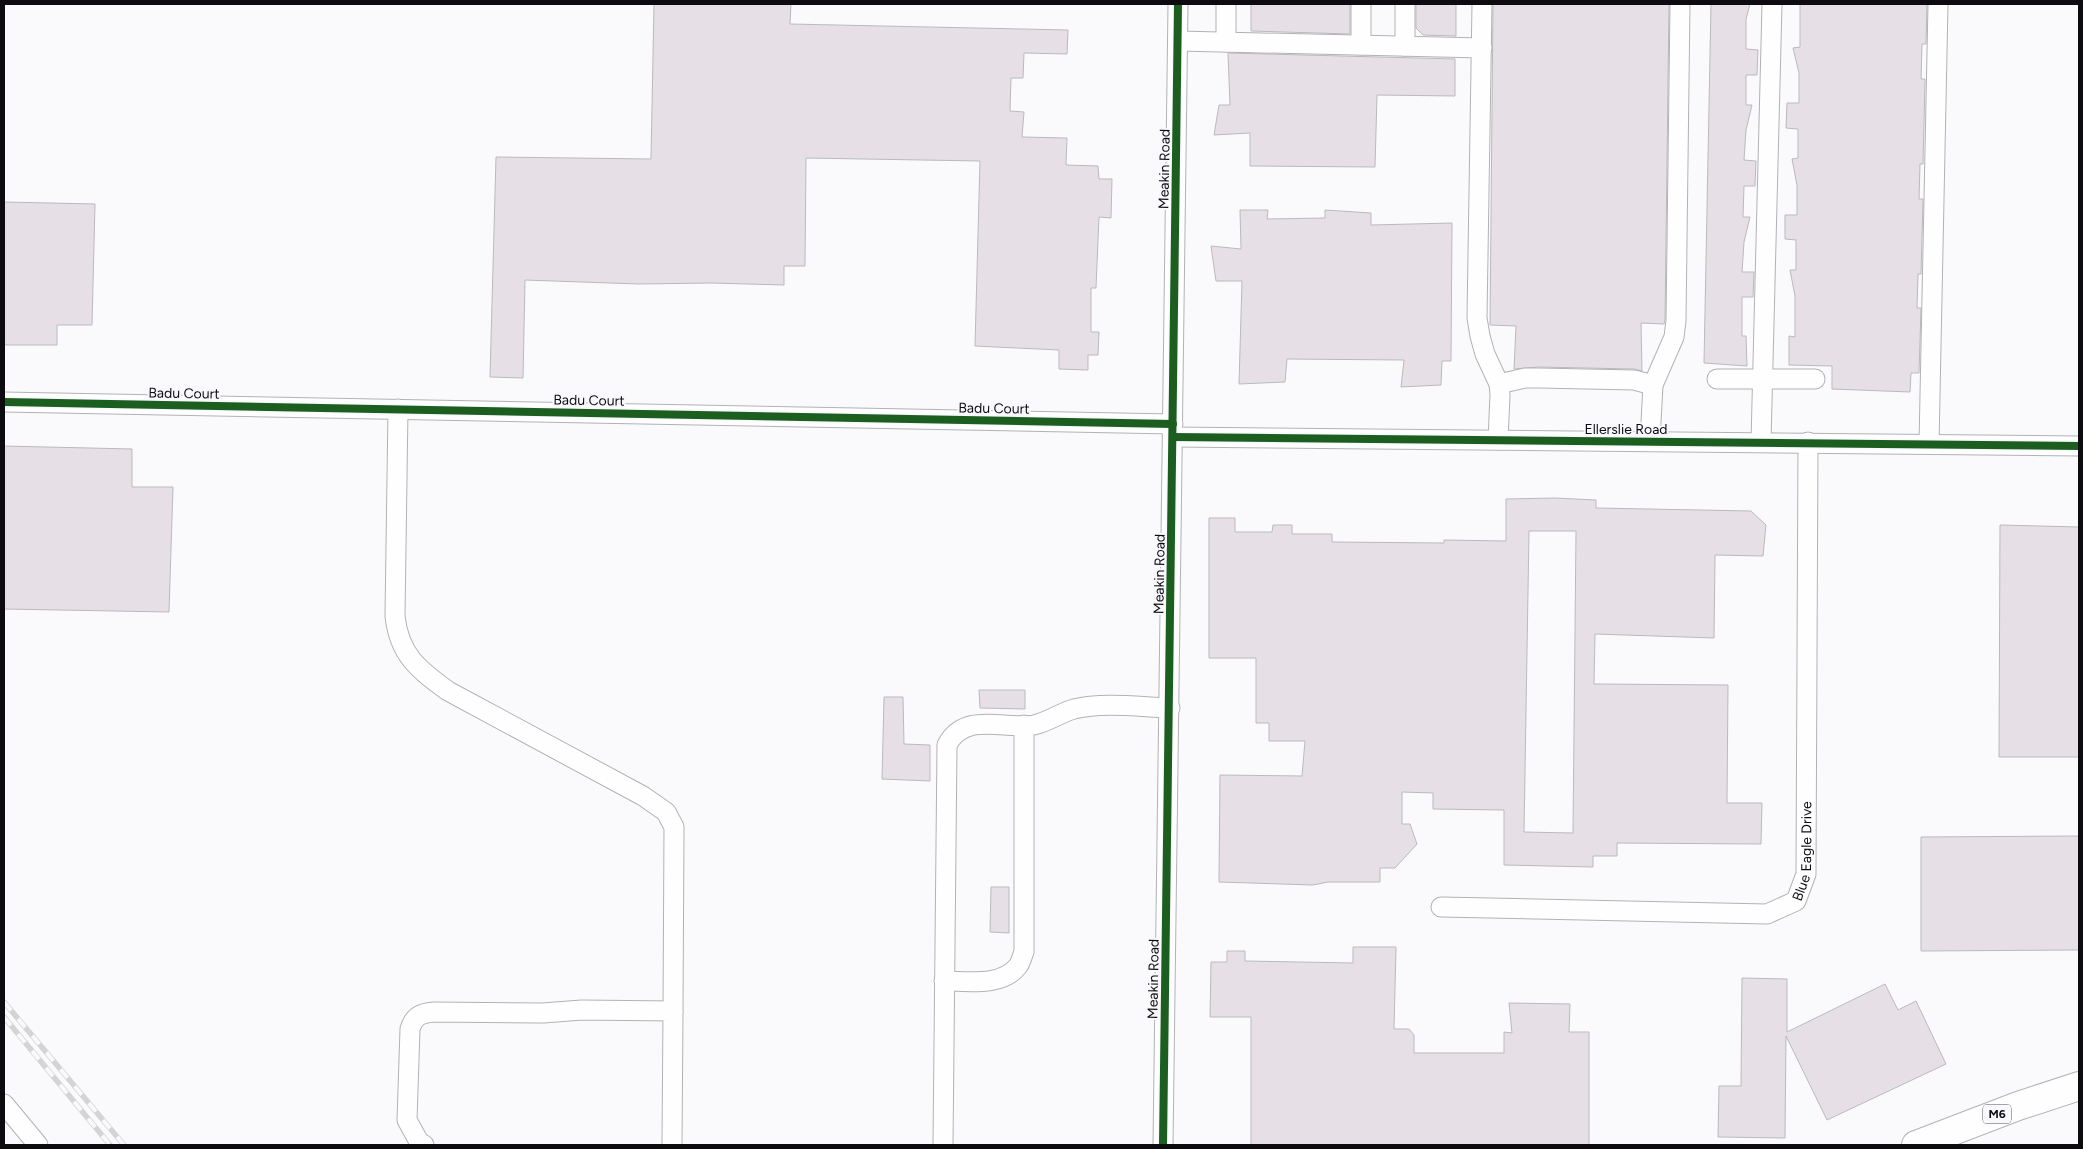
<svg xmlns="http://www.w3.org/2000/svg" width="2083" height="1149" viewBox="0 0 2083 1149" font-family="Figtree,sans-serif">
<style>
.building{fill:#e6e0e6;stroke:#bbb9bc;fill-rule:evenodd}
.lines{fill:none;stroke-linecap:round;stroke-linejoin:round}
.minor-casing{stroke:#b2b2b5;stroke-width:21}
.highway-casing{stroke:#b2b2b5;stroke-width:30}
.minor{stroke:#fefeff;stroke-width:19}
.highway{stroke:#fefeff;stroke-width:28}
.rail-casing{stroke:#d5d4d5;stroke-width:5.5}
.rail{stroke:#f9f8fd;stroke-width:4;stroke-dasharray:11;stroke-linecap:butt}
.cycleway-casing{stroke:#f9f8fd;stroke-width:11}
.cycleway{stroke:#1b5e20;stroke-width:8}
.labels{text-anchor:middle;stroke-width:4;stroke-linejoin:round;paint-order:stroke}
.shield{fill:#f9f8fd;stroke:#545257;stroke-width:1}
.shield-label{font-size:12px;font-weight:bold;fill:#0d0b10}
.street-label{font-size:14px;fill:#0d0b10;stroke:#f9f8fd}
</style>
<rect width="100%" height="100%" fill="#faf9fc"/>
<g class="building">
<path d="M654,4H791L790,24L1068,30L1067,54L1024,53L1023,78H1011L1010,111L1024,112L1022,137L1067,138L1066,165L1098,166L1099,179H1112L1111,218L1099,217L1096,288H1091V332H1099L1098,355H1088V370L1059,369V350L975,346L980,161L806,158L805,266H784V285L711,283L638,284L525,280L523,378L490,377L496,157L651,159Z"/>
<path d="M1251,4H1350V34L1251,31Z"/>
<path d="M1416,4H1456V36L1423,35L1416,28Z"/>
<path d="M1493,4H1669L1665,320L1664,324L1641,323L1642,371L1634,369L1539,367L1514,369L1516,326L1490,325Z"/>
<path d="M1711,4H1750L1746,19V49L1758,50L1757,75H1746V105H1752L1746,130L1744,160L1756,161L1755,186H1744L1743,217H1750L1744,242L1742,272H1754L1753,297H1742V336H1746L1747,366L1704,363Z"/>
<path d="M1800,4H1927L1926,44H1922L1921,79H1925L1923,164H1920L1919,199H1923L1921,274H1918L1917,308H1921L1919,373H1911L1910,392L1832,389V366L1789,365V336L1795,337V296L1790,270H1796V240L1785,239V215H1797V185L1792,159L1798,158V129L1786,128L1787,103H1799V73L1793,48L1800,47Z"/>
<path d="M1228,53L1455,59V96L1377,95L1375,167L1250,166V133L1214,135L1219,105H1230Z"/>
<path d="M4,202L95,204L92,325H57V345H4Z"/>
<path d="M1240,210H1268L1267,219L1325,218V210L1371,213V225L1452,223L1451,361H1442L1441,385L1401,387L1404,360L1287,359L1285,382L1239,384L1242,281H1216L1211,246L1241,249Z"/>
<path d="M4,446L132,449V487H173L169,612L4,609Z"/>
<path d="M1555,498L1596,500V508L1751,511L1766,525L1763,556L1715,555L1714,638L1595,634L1594,684L1728,685L1727,803H1762L1761,844L1617,843V856H1593V867L1504,865V810L1433,809V793L1402,792V824H1410L1417,844L1395,868H1380V882H1328L1313,885L1219,882L1220,775L1302,776L1305,741H1269V723H1256V658H1209V518H1235V532H1272L1273,525H1292V534H1332V542L1444,543V540L1506,541V499ZM1529,531H1576L1573,833L1524,832Z"/>
<path d="M2000,525L2079,527V757H1999Z"/>
<path d="M979,690H1025V709L980,708Z"/>
<path d="M884,697H903L904,744L930,745V781L882,779Z"/>
<path d="M2079,836V950L1921,951V837Z"/>
<path d="M991,887H1009V933L990,932Z"/>
<path d="M1353,947H1396L1394,1029H1409L1414,1035V1053H1504V1032L1512,1033L1509,1003L1570,1004L1569,1032H1589V1145H1251V1017H1210L1211,962H1227V951H1245V961L1353,963Z"/>
<path d="M1742,978L1787,979V1032L1885,984L1898,1010L1916,1001L1946,1064L1827,1120L1786,1036L1785,1138L1718,1137L1719,1086H1741Z"/>
</g>
<g class="lines">
<g class="minor-casing">
<g id="minor">
<path d="M1482,4L1477,318L1480,336L1485,354L1499,384L1500,395L1498,440"/>
<path d="M1178,41L1482,48"/>
<path d="M1226,42V4"/>
<path d="M1361,45V4"/>
<path d="M1405,46V4"/>
<path d="M1717,379H1815"/>
<path d="M1499,384L1525,378H1539L1634,380L1653,385"/>
<path d="M4,402L1173,424"/>
<path d="M398,409L395,616C399,655 419,670 448,691L643,796L666,812L674,827L673,1011"/>
<path d="M1173,437L2079,446"/>
<path d="M1650,441L1653,385L1674,337L1676,321L1680,4"/>
<path d="M1761,442L1772,4"/>
<path d="M1929,444L1938,4"/>
<path id="s1" d="M1441,907L1767,914L1796,901L1806,874L1808,442"/>
<path d="M944,981C967,981 1002,987 1018,966C1021,962 1022,956 1024,952V725"/>
<path d="M4,1104L38,1145"/>
<path d="M424,1145L419,1142L407,1120L410,1029C414,1016 421,1013 434,1012L543,1013L582,1010L673,1011L672,1145"/>
<path d="M943,1145L947,745C965,711 1004,730 1034,725C1048,722 1060,713 1074,709C1104,702 1139,707 1170,708"/>
<path d="M1163,1145L1178,4"/>
</g>
</g>
<g class="highway-casing">
<path id="highway" d="M1916,1145L2018,1106L2079,1086"/>
</g>
<use href="#minor" class="minor"/>
<use href="#highway" class="highway"/>
<g class="rail-casing">
<g id="rail">
<path d="M4,1002L124,1145"/>
<path d="M4,1017L110,1145"/>
</g>
</g>
<use href="#rail" class="rail"/>
<g class="cycleway-casing">
<g id="cycleway">
<path d="M4,402L1173,424"/>
<path d="M1173,437L2079,446"/>
<path d="M1163,1145L1178,4"/>
</g>
</g>
<use href="#cycleway" class="cycleway"/>
</g>
<g class="labels">
<rect class="shield" x="1983" y="1104.5" width="28" height="19" rx="4"/>
<g class="shield-label">
<text x="1997" y="1118">M6</text>
</g>
<g class="street-label">
<text transform="translate(1164 169) rotate(-89)" y="5">Meakin Road</text>
<text transform="translate(184 393) rotate(1)" y="5">Badu Court</text>
<text transform="translate(589 400) rotate(1)" y="5">Badu Court</text>
<text transform="translate(994 408) rotate(1)" y="5">Badu Court</text>
<text x="1626" y="434">Ellerslie Road</text>
<text transform="translate(1159 574) rotate(-89)" y="5">Meakin Road</text>
<text dy="5" stroke="none"><textPath href="#s1" startOffset="409">Blue Eagle Drive</textPath></text>
<text transform="translate(1153 979) rotate(-89)" y="5">Meakin Road</text>
</g>
</g>
<rect width="2083" height="1149" fill="none" stroke="#0d0b10" stroke-width="10"/>
</svg>
